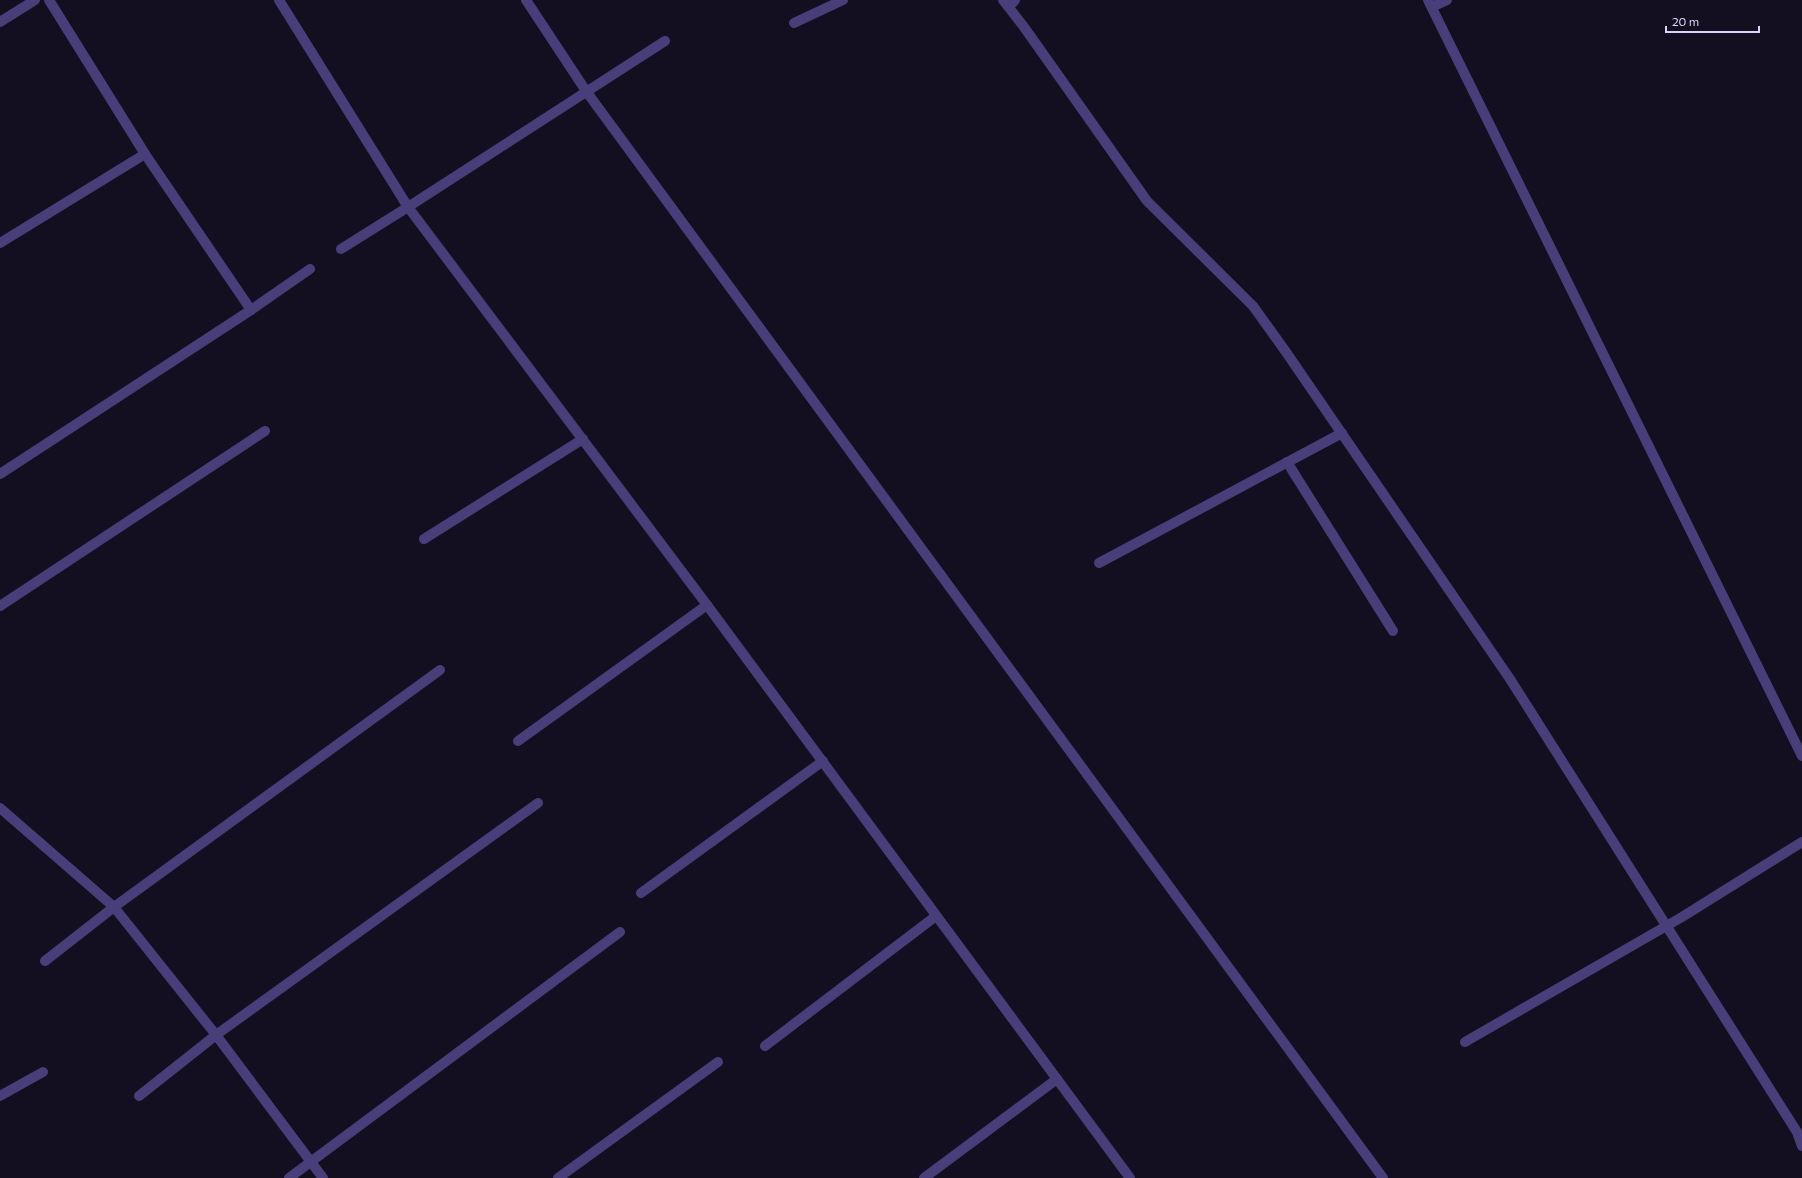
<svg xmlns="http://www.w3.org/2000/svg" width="1802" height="1178" viewBox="0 0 1802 1178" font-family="Commissioner,sans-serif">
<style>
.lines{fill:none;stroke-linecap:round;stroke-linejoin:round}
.service{stroke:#483f7a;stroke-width:10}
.minor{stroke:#483f7a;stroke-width:10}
</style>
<rect width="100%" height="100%" fill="#140f20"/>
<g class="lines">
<g class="service">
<path d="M1009,7L1015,0"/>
<path d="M794,23L843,0"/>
<path d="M1287,462L1393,631"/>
<path d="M1099,563L1342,433"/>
</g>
<g class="minor">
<path d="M49,0L145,154L251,310"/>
<path d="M279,0L408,207L707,605L1130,1178"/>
<path d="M526,0L586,91L1383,1178"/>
<path d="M1003,0L1024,27L1147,201L1253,306L1286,352L1510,679L1797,1132L1802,1146"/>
<path d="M1428,0L1802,756"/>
<path d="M1432,7L1447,0"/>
<path d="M0,22L35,0"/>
<path d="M0,243L145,154"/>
<path d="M341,249L408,207L665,41"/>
<path d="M0,474L251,310L310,269"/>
<path d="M424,539L583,439"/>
<path d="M0,606L265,431"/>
<path d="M518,741L707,605"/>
<path d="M0,808L114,907L216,1035L323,1178"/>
<path d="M641,893L823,761"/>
<path d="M45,961L114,907L440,670"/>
<path d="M1465,1042L1682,917L1802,842"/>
<path d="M765,1046L936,916"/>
<path d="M0,1096L43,1072"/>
<path d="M139,1096L216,1035L538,803"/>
<path d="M289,1178L620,932"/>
<path d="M558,1178L718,1062"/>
<path d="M924,1178L1057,1079"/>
</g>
</g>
<path d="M1666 26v6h93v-6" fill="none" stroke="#dcd3fa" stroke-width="2"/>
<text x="1672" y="26" font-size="12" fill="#dcd3fa" stroke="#140f20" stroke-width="3" paint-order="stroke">20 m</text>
</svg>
